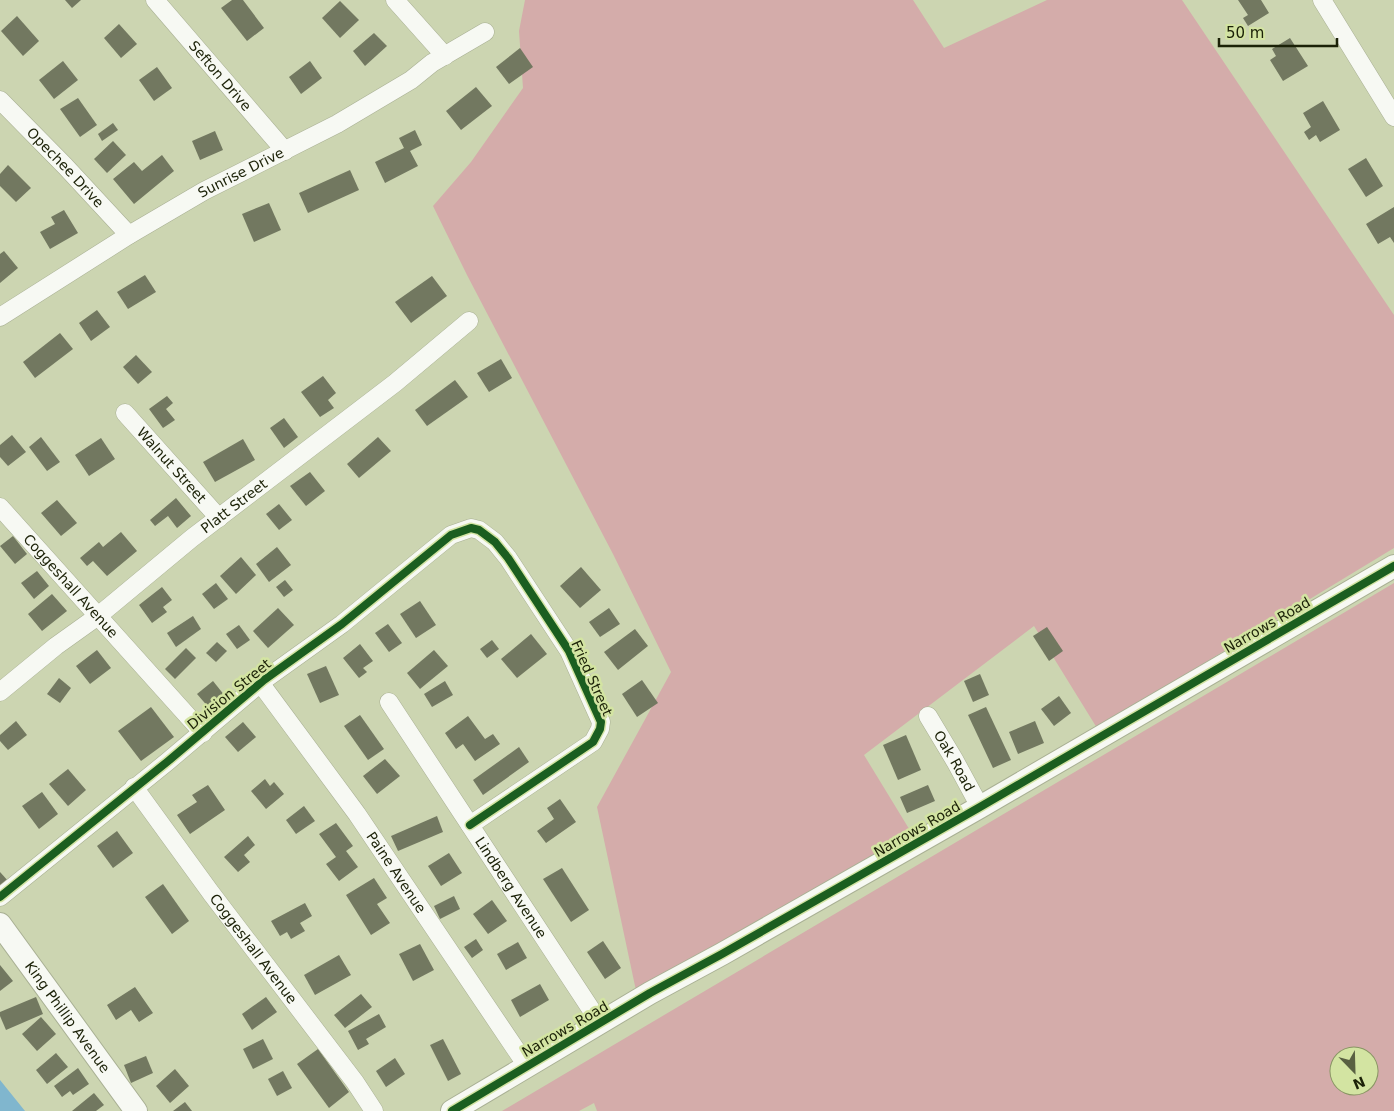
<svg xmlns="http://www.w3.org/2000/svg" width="1394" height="1111" viewBox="0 0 1394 1111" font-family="'DejaVu Sans',sans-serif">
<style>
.forest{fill:#d4acaa;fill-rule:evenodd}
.water{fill:#80b6ce}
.building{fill:#727860}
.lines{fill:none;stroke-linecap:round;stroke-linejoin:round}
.minor-casing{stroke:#a9b094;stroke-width:19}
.tertiary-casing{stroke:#a9b094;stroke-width:24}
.minor{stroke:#f7f9f3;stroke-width:18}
.tertiary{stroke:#f7f9f3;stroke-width:22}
.cycleway-casing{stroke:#d3e4a2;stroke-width:11}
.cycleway{stroke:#1b5e20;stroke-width:8}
.labels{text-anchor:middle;stroke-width:5;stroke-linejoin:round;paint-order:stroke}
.street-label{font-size:14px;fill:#1b2107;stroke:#d3e4a2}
</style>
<rect width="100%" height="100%" fill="#ccd5b1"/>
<g class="forest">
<path d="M525,0H913L944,48L1047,0H1182L1394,315V548L1097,728L1034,626L864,755L911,832L638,1000L597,807L671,672L613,554L467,275L433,206L471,162L523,88L519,31Z"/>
<path d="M1394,583V1111H597L594,1103L579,1111H502ZM1339,1056H1369V1086H1339Z"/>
</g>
<path class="water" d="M0,1080L25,1111H0Z"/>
<g class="building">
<path d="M65,0H81L72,8Z"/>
<path d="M232,0H243L264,28L247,41L221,8Z"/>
<path d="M1238,0H1261L1269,13L1248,26L1243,18L1248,15Z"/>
<path d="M340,1L359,20L340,38L322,18Z"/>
<path d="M17,16L39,41L23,56L1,31Z"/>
<path d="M119,24L137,44L121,58L104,38Z"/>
<path d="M374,33L387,46L365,66L353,51Z"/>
<path d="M1290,38L1308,66L1283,81L1270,60L1276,56L1272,49Z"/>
<path d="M520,48L533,67L509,84L496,67Z"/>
<path d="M63,61L78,80L54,99L39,80Z"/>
<path d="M310,61L322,78L301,94L289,77Z"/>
<path d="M157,67L172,88L154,101L139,80Z"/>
<path d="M476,87L492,106L461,130L446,111Z"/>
<path d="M78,98L97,125L80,137L60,109Z"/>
<path d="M1323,101L1340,130L1320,142L1316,135L1309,140L1304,132L1311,127L1303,113Z"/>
<path d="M113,123L118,130L102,141L98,134Z"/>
<path d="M415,130L422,145L410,151L418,166L385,183L375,162L404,148L399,138Z"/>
<path d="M215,131L223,150L200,160L192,141Z"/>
<path d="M113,141L126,155L107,173L94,159Z"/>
<path d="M162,155L174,171L134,204L113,179L134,162L142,171Z"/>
<path d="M1366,158L1383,186L1366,197L1348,169Z"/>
<path d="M8,165L31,188L16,202L0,186V174Z"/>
<path d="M350,170L359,190L308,213L299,193Z"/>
<path d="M269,203L281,230L254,242L242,214Z"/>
<path d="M1394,207V243L1390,237L1378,244L1366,224Z"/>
<path d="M64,210L78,233L50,249L40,232L55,224L51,217Z"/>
<path d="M4,251L18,268L0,283V254Z"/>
<path d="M145,275L156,292L128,309L117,292Z"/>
<path d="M432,276L447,296L411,323L395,302Z"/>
<path d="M97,310L110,327L91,341L79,323Z"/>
<path d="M60,333L73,349L35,378L23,362Z"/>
<path d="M136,355L152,372L138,384L123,367Z"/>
<path d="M501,359L512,378L489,392L477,373Z"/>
<path d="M323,376L336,393L328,400L334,408L320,417L301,392Z"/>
<path d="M455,380L468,397L427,426L415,410Z"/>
<path d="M167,396L173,403L166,409L175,420L163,428L149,409Z"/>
<path d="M284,418L298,437L284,448L270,428Z"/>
<path d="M12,435L26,452L8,466L0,457V445Z"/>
<path d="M41,437L60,462L47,471L29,447Z"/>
<path d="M378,437L391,451L359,478L347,464Z"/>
<path d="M101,438L115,459L89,476L75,455Z"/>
<path d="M243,439L255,460L215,482L203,462Z"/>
<path d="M310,472L325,491L306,506L290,486Z"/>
<path d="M176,498L191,516L177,528L168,516L155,526L150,520Z"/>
<path d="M57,500L77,523L61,536L41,513Z"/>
<path d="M279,504L292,520L279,530L266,514Z"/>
<path d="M121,532L137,551L107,576L93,561L87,566L80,558L99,542L103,547Z"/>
<path d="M13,536L27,554L15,564L0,546Z"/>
<path d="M277,547L291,565L269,582L256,564Z"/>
<path d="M241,557L256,575L236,594L220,576Z"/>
<path d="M581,567L601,590L580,608L560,586Z"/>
<path d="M37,571L49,586L34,599L21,583Z"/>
<path d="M285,580L293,590L284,597L276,587Z"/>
<path d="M216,583L228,599L214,609L202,594Z"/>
<path d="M162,587L172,600L163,607L167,612L152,623L139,605Z"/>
<path d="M52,594L67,611L42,631L28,614Z"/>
<path d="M420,601L436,625L416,638L400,614Z"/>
<path d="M278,608L294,625L268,648L253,631Z"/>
<path d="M609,608L620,624L600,637L589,622Z"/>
<path d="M193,616L201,629L176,647L167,633Z"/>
<path d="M388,624L402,643L389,652L375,633Z"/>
<path d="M239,625L250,640L237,649L226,634Z"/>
<path d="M1047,627L1063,651L1049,661L1033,636Z"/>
<path d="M635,629L648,646L618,670L604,652Z"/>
<path d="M531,634L547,654L517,678L501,659Z"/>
<path d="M492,640L499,649L487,658L480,649Z"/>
<path d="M217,642L227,651L216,662L206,653Z"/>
<path d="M360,644L373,661L363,668L367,672L359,678L343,658Z"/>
<path d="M186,648L196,658L175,679L165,669Z"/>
<path d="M97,650L111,668L90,684L76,666Z"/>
<path d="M434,650L448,666L420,689L407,673Z"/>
<path d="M326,666L339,695L320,703L307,674Z"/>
<path d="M980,674L989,695L973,702L964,681Z"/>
<path d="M59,678L71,688L60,703L47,694Z"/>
<path d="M642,680L658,703L637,717L622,694Z"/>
<path d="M213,681L225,696L210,709L197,694Z"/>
<path d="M445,681L453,695L432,707L424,694Z"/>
<path d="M1059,696L1071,713L1054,726L1041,709Z"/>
<path d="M151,707L174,737L141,761L118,731Z"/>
<path d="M986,707L1011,760L993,768L968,715Z"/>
<path d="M360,715L384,749L368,760L344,726Z"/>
<path d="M468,716L485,739L493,734L500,744L475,761L463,744L456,749L445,733Z"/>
<path d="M16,721L27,735L8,750L0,741V735Z"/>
<path d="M1035,721L1044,743L1018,754L1009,732Z"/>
<path d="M243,722L256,737L238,752L225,737Z"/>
<path d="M906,735L921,770L898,780L883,745Z"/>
<path d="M519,747L529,762L483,795L473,780Z"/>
<path d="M385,759L400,776L377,794L363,776Z"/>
<path d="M68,769L86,790L68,806L49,784Z"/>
<path d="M265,779L270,786L274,782L284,794L266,809L251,791Z"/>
<path d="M208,785L225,810L190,834L177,815L197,802L192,795Z"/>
<path d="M928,785L935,801L907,813L900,797Z"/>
<path d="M42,792L58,814L39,829L22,806Z"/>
<path d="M560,799L576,822L546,843L537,831L554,819L547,808Z"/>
<path d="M304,806L315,821L296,834L286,820Z"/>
<path d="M437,816L443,832L398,851L391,836Z"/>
<path d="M336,823L353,846L346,851L358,867L339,881L326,864L336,857L319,834Z"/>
<path d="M117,831L133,853L113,868L97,846Z"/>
<path d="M248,836L255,845L244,855L250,862L238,872L224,857Z"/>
<path d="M449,853L462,873L441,886L428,866Z"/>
<path d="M562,868L589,910L571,922L543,879Z"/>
<path d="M0,872L9,882L0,890Z"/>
<path d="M374,878L387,898L377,904L390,923L371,935L346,895Z"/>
<path d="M163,884L189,921L172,934L145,897Z"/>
<path d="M454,896L460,909L440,919L434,906Z"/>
<path d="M492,900L507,921L488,934L473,914Z"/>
<path d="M305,903L312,916L300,923L305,931L291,939L287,932L280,936L271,921Z"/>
<path d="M476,939L483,950L472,958L464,947Z"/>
<path d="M603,941L621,968L605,979L587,952Z"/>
<path d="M518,942L527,958L506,970L497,954Z"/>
<path d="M420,944L434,970L413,981L399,954Z"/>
<path d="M339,955L351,975L315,995L304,975Z"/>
<path d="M0,965L13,981L0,991Z"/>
<path d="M540,984L549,1000L520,1017L511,1000Z"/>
<path d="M135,987L153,1013L139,1022L131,1010L116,1020L107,1005Z"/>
<path d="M361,994L372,1007L345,1028L334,1015Z"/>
<path d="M36,997L43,1014L6,1030L0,1016V1012Z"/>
<path d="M266,997L277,1012L252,1030L242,1014Z"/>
<path d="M379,1014L386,1027L366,1039L369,1044L358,1050L348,1031Z"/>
<path d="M41,1017L56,1034L37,1051L22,1034Z"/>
<path d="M263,1039L273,1059L253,1069L243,1049Z"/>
<path d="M443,1039L461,1074L448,1081L430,1045Z"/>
<path d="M318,1049L349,1092L329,1108L297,1064Z"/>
<path d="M56,1053L68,1067L47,1084L36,1070Z"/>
<path d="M146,1056L153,1073L131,1083L124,1065Z"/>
<path d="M395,1058L405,1074L386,1087L376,1071Z"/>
<path d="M78,1068L89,1084L73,1095L70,1091L62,1097L54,1086Z"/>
<path d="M175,1069L189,1086L170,1103L156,1086Z"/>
<path d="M283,1071L292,1088L277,1096L268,1079Z"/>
<path d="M94,1093L104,1105L96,1111H72Z"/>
<path d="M185,1102L192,1111H173Z"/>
</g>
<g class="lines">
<g class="minor-casing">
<g id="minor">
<path id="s1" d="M155,0L285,151"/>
<path d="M395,0L445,56"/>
<path d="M1322,0L1394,117"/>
<path id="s2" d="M0,100L65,166L129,235"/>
<path id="s3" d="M0,317L129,235L204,191L337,124L411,80L432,63L485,32"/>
<path id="s4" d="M125,413L219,518"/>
<path id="s5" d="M0,507L203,733"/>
<path id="s6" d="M261,684L357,814L527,1066"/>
<path id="s7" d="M0,692L56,646L98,616L192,538L395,383L469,321"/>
<path id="s8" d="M389,702L600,1023"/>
<path id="s9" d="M928,716L955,761L980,807"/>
<path id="s10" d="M134,787L211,893L355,1082L374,1111"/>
<path d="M0,897L167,762L264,680L342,624L451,535L471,528L479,530L495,542L508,558L569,651L601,722L600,729L593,742L470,825"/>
</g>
</g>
<g class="tertiary-casing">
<g id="tertiary">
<path id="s11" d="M0,924L136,1111"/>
<path d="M452,1111L650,993L722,954L980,807L1394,566"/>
</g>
</g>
<use href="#minor" class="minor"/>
<use href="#tertiary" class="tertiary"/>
<g class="cycleway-casing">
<g id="cycleway">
<path d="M0,897L167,762L264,680L342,624L451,535L471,528L479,530L495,542L508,558L569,651L601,722L600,729L593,742L470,825"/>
<path d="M452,1111L650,993L722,954L980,807L1394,566"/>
</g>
</g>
<use href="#cycleway" class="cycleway"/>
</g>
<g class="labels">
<g class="street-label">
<text dy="5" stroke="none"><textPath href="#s1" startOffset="100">Sefton Drive</textPath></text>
<text dy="5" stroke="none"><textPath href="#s2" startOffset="94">Opechee Drive</textPath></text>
<text dy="5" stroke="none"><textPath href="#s3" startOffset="281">Sunrise Drive</textPath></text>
<text dy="5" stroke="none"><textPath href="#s4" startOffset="70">Walnut Street</textPath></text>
<text dy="5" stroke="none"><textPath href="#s7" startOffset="299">Platt Street</textPath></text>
<text dy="5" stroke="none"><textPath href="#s5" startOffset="106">Coggeshall Avenue</textPath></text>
<text transform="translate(1267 625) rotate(-30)" y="5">Narrows Road</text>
<text transform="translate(592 678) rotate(66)" y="5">Fried Street</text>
<text transform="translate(229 694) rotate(-39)" y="5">Division Street</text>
<text dy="5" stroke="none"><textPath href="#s9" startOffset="52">Oak Road</textPath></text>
<text transform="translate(917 829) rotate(-30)" y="5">Narrows Road</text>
<text dy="5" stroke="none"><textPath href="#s6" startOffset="232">Paine Avenue</textPath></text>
<text dy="5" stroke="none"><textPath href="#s8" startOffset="222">Lindberg Avenue</textPath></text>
<text dy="5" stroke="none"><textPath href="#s10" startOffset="201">Coggeshall Avenue</textPath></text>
<text dy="5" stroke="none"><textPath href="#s11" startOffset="115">King Phillip Avenue</textPath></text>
<text transform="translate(565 1029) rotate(-30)" y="5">Narrows Road</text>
</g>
</g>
<g transform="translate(1354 1071) rotate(157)"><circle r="24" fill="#d3e4a2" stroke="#899664"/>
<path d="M0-4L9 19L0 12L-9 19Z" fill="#596042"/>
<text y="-8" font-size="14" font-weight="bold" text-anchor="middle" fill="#1b2107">N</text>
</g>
<path d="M1219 38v8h118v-8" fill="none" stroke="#1b2107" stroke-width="2.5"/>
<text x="1226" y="38" font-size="15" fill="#1b2107" stroke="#d3e4a2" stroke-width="4" paint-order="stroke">50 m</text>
</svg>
